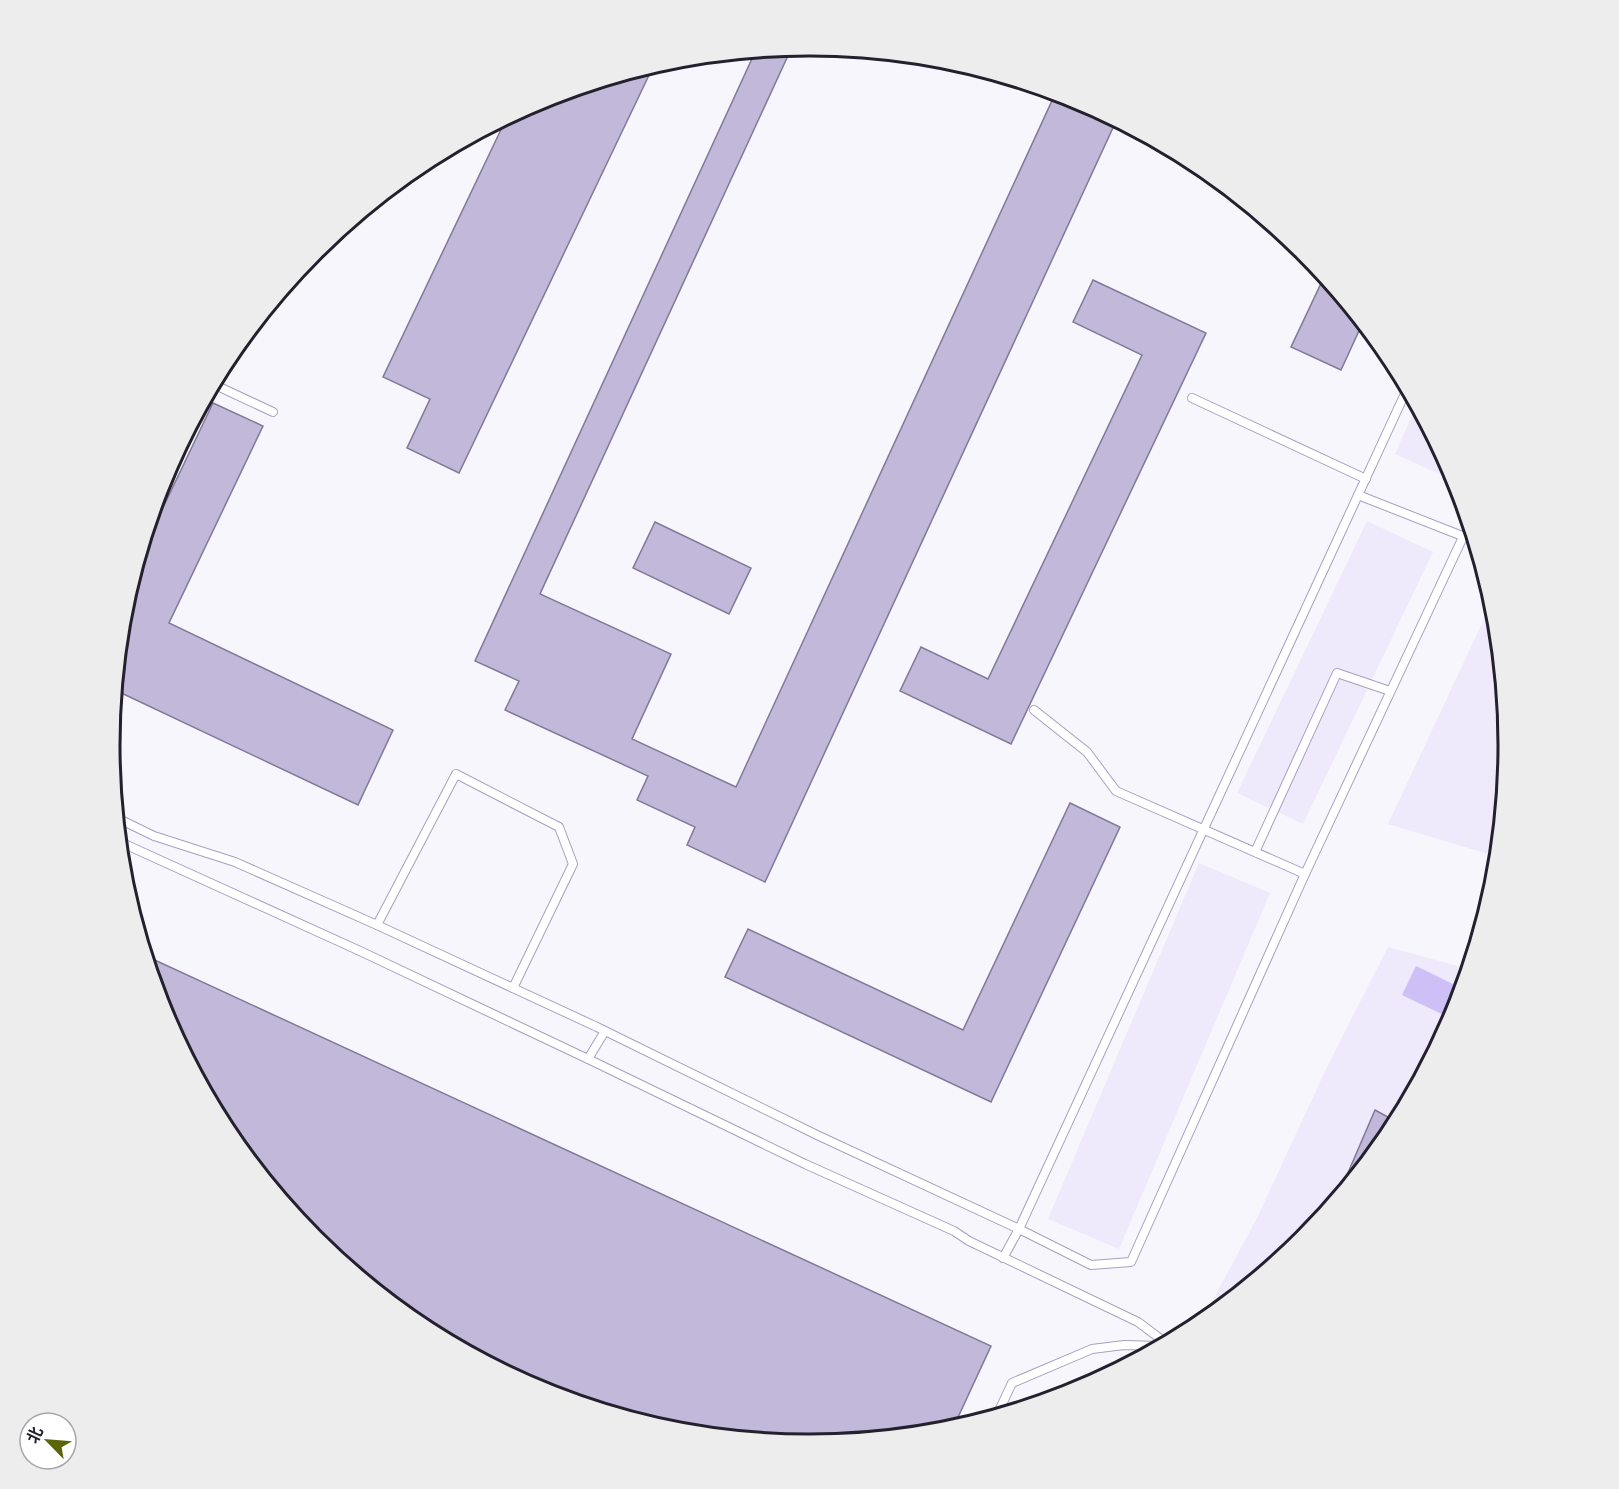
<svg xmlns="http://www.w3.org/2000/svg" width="1619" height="1489" viewBox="0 0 1619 1489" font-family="Literata,'Noto Sans SC',serif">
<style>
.built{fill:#eee9fb}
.green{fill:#cebff7}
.building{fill:#c1b8da;stroke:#817999;stroke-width:1.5}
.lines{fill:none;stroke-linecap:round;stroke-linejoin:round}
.lane-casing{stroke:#a89fc1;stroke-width:10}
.lane{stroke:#fff;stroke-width:8}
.rim{fill:none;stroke:#24202d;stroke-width:3}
</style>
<rect width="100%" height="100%" fill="#f8f6fd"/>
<g class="built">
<path d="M1417,404L1456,477L1457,482L1395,454Z"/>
<path d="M1367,521L1433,552L1303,824L1237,793Z"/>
<path d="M1493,600L1496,608L1509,745L1498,857L1388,824Z"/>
<path d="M1199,863L1270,893L1119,1249L1048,1219Z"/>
<path d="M1388,947L1469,969L1456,1013L1391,1133L1304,1239L1200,1324L1257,1218L1327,1067Z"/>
</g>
<path class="green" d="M1416,966L1463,989L1452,1019L1402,995Z"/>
<g class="building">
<path d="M792,47L540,594L671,654L632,739L736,787L1056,92L1077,98L1117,119L765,882L687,845L695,827L637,800L648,776L505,710L519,681L475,661L756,50Z"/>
<path d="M643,68L651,71L459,473L407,448L430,399L383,377L507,117L542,98Z"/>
<path d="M1325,275L1363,322L1341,370L1291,347Z"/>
<path d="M1093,280L1206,333L1011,744L900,691L921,647L988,679L1142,355L1073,322Z"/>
<path d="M213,403L263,426L169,623L393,730L358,805L115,690L124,608L137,562Z"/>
<path d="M655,522L751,568L729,614L633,568Z"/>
<path d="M1070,803L1120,827L991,1102L725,977L748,929L963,1030Z"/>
<path d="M146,956L991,1346L953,1428L809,1444L673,1430L542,1391L421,1326L315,1239L228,1133L163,1012Z"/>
<path d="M1375,1110L1397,1122L1391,1133L1344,1191L1341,1189Z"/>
</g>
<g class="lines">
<g class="lane-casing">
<g id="lane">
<path d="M213,384L273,412"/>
<path d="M1192,398L1366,479"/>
<path d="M1358,495L1475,541"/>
<path d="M1034,710L1087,752L1116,791L1305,874"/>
<path d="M117,818L154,836L235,862L377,925L597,1027L817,1135L1019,1229L1091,1265L1131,1262L1305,874L1463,537"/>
<path d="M120,842L360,951L588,1059L805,1164L954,1231L969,1241L1138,1322L1166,1343"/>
<path d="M1255,852L1337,673L1390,691"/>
<path d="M377,925L456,774L559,827L573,864L513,988"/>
<path d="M588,1059L605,1031"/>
<path d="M1003,1258L1019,1229L1408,387"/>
<path d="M997,1415L1012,1383L1092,1349L1124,1345L1161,1346"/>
</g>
</g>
<use href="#lane" class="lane"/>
</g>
<path d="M0 0H1619V1489H0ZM120 745a689 689 0 1 1 1378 0a689 689 0 1 1-1378 0Z" fill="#ededee" fill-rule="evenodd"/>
<path class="rim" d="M120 745a689 689 0 1 1 1378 0a689 689 0 1 1-1378 0Z"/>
<g transform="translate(48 1441) rotate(295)"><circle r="28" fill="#ffffff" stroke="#a7a6ab" stroke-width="1.5"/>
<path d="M0-4.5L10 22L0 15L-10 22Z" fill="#5a6507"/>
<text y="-9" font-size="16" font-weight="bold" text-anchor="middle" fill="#24202d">北</text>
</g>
</svg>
